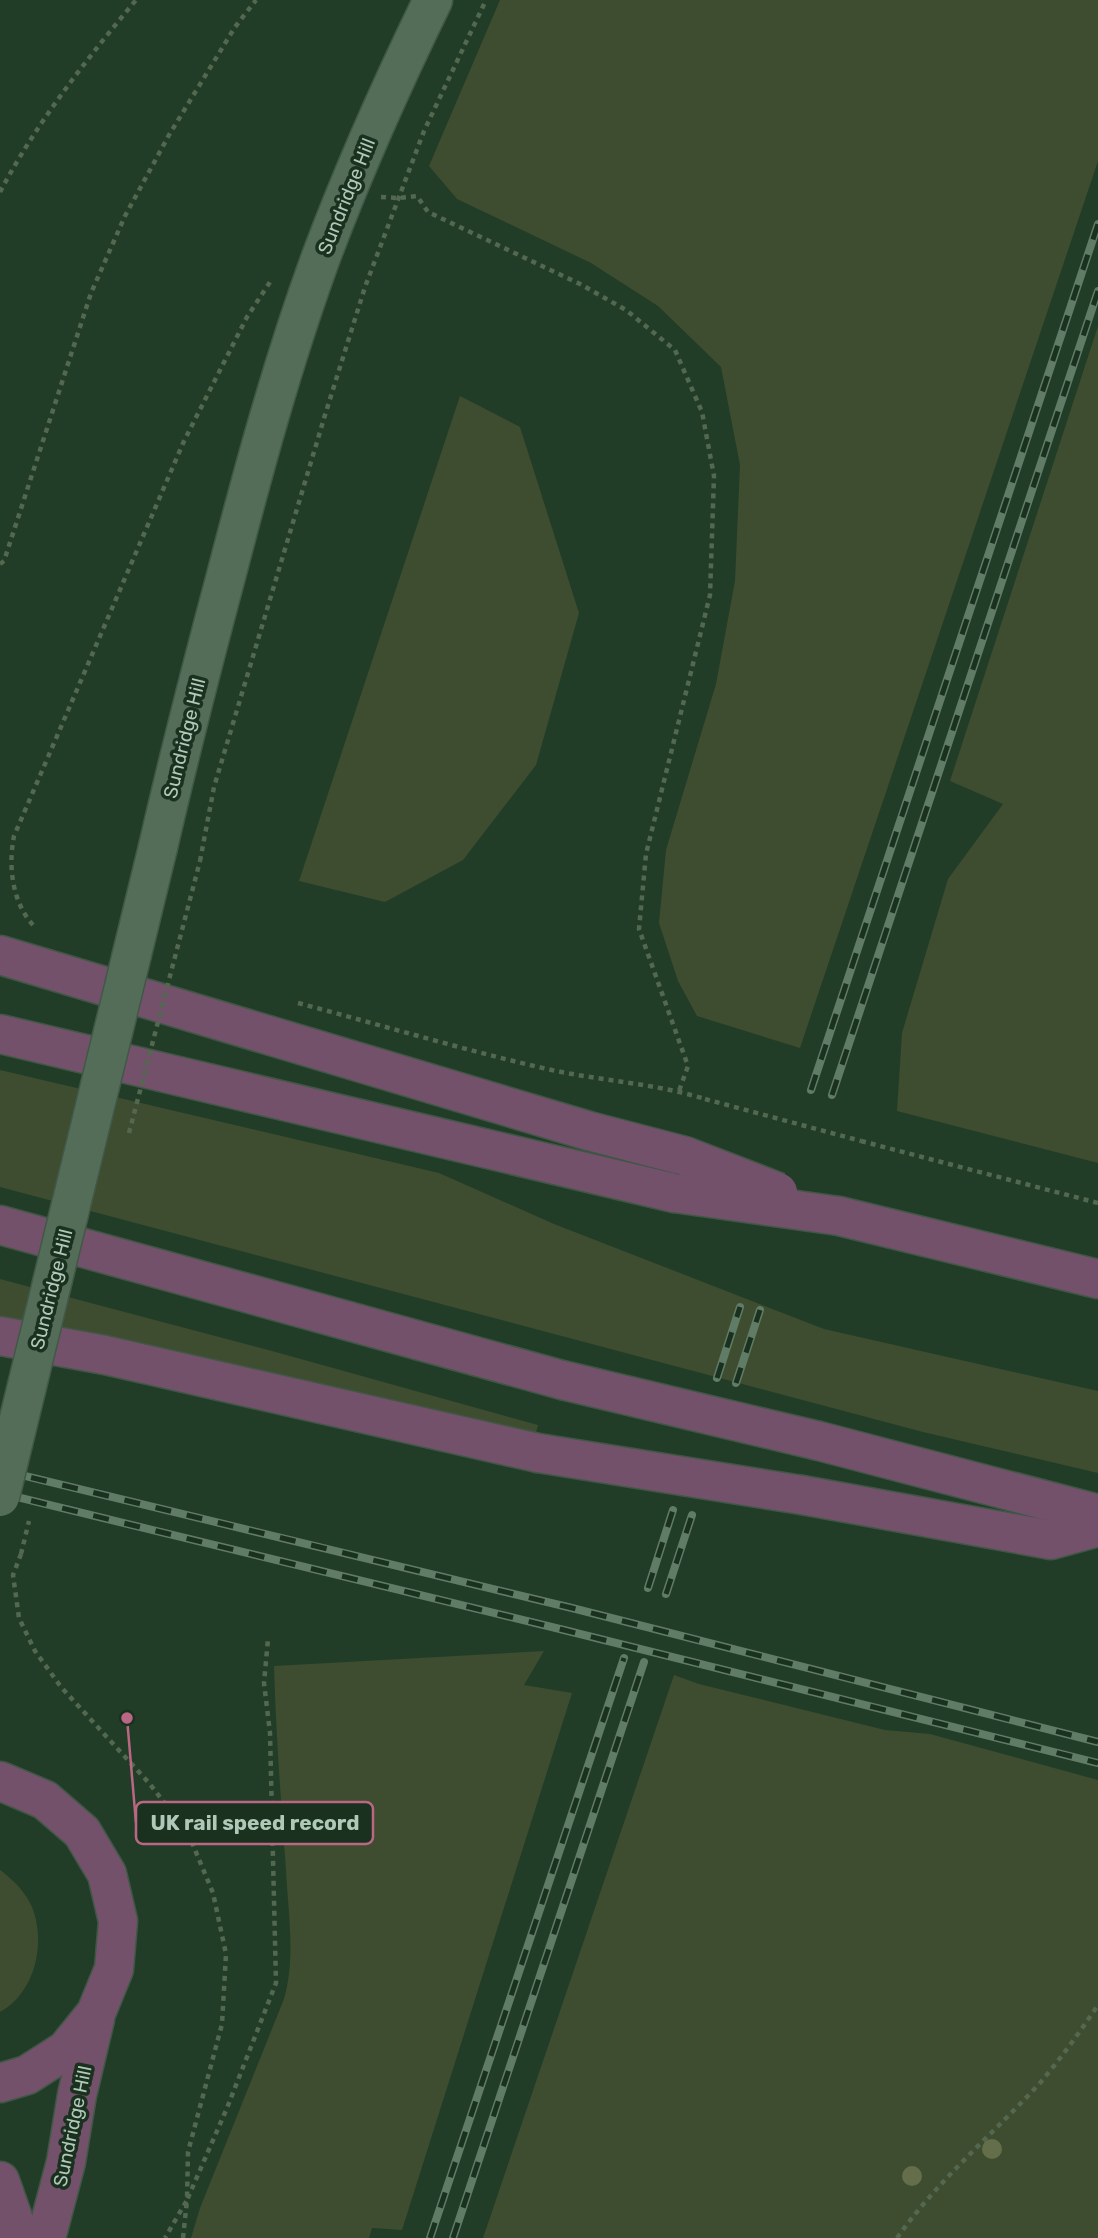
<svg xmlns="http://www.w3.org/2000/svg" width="1098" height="2238" viewBox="0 0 1098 2238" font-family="Rubik,sans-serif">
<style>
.green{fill:#3e4d2f}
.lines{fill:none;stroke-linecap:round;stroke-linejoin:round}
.major-casing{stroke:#415847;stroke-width:41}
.highway-casing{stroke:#405746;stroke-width:41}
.path{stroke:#546850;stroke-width:4.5;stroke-dasharray:5 5;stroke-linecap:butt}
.major{stroke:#536d59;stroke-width:38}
.highway{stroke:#73516a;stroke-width:38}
.rail-casing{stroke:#607c67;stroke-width:8}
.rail{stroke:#1a3120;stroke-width:5;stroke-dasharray:16;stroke-linecap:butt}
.major-bridge-casing{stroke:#415847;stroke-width:41;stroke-linecap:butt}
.highway-bridge-casing{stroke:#405746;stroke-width:41;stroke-linecap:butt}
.path-bridge{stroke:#546850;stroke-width:4.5;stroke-dasharray:5 5;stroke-linecap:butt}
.major-bridge{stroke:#536d59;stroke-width:38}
.highway-bridge{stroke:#73516a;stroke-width:38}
.tree{fill:#646e4a}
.labels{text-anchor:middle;stroke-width:7;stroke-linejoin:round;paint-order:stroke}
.street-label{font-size:19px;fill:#b0c8b7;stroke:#1a3120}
.leader{fill:none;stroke:#ba6784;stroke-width:2.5}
.callout-dot{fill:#ba6784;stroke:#1a3120;stroke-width:2.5}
.callout{fill:#1a3120;stroke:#ba6784;stroke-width:2.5}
.callout-label{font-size:21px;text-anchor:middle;font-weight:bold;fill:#b0c8b7}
</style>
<rect width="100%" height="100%" fill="#213d28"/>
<g class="green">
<path d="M500,0H1098V161L800,1048L697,1016L678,981L659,923L666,850L716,684L735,581L740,465L721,367L658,306L591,263L457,199L429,166Z"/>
<path d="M1098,326V1163L897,1111L902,1033L948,879L1003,804L950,781Z"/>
<path d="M460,396L520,427L579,613L536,765L463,860L385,902L299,881Z"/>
<path d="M0,1070L439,1173L554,1224L824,1329L1098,1391V1473L923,1432L0,1187Z"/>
<path d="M0,1279L272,1351L538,1425L535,1436L0,1319Z"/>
<path d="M544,1651L524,1685L572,1693L402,2230L372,2228L369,2238H191L200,2208L284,1999C296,1957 288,1913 286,1870C281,1802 276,1735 274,1666Z"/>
<path d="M674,1675L699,1684L885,1730L930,1734L1098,1780V2238H483Z"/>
<path d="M0,1870C13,1880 25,1891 32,1907C46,1942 36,1992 0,2012Z"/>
</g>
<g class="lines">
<g class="major-casing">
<path id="major" d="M158,847C179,756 202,666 226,576C254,468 283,361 321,257C354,169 392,84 433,0"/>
</g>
<g class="highway-casing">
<g id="highway">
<path d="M0,955L589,1131L685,1156"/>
<path d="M0,1034L674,1193"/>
<path d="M839,1216L1098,1279"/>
<path d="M0,1225L562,1380"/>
<path d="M0,1336L105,1355L538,1453"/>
<path d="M819,1441L1098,1514"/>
<path d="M802,1495L1051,1540L1098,1527"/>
<path d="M0,1781L45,1800L82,1832L107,1874L118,1921L114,1969L96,2013L66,2050L27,2075L0,2083"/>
<path d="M0,2181L20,2238"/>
<path d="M46,2238L66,2162L77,2095L95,2019"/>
</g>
</g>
<g class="path">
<path d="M0,192C37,122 86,60 136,0"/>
<path d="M381,197L398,198L417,196L428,212L580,284L626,310L675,350L702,412L714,476L710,595L646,854L639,929L688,1066L679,1091"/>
<path d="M0,564L4,561L91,293L125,216L169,135L235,27L256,0"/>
<path d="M200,861L214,787L325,415L365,287L424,131L486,0"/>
<path d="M33,925C12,902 8,866 14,836L184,441L247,317L272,279"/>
<path d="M298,1003C381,1025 464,1050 547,1069C600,1081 654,1083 705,1099"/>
<path d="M861,1141L1098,1203"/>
<path d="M21,1554L13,1575L19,1618L35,1651L61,1687L149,1783L188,1833L213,1893L226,1954L222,2024L188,2152L187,2200L165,2238"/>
<path d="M183,2238L187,2200L227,2108L276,1983L270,1733L264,1683L268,1639"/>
<path d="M897,2238C938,2180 992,2135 1040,2083C1061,2058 1080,2032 1098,2005"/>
</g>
<use href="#major" class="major"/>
<use href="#highway" class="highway"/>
<g class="rail-casing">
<g id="rail">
<path d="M811,1090L1098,224"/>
<path d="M832,1095L1098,291"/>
<path d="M717,1378L740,1307"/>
<path d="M736,1383L760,1310"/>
<path d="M0,1470L572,1608L1098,1742"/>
<path d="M0,1493L564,1630L1098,1763"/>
<path d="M648,1588L673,1510"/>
<path d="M666,1594L692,1515"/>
<path d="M430,2238L624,1658"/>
<path d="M453,2238L644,1662"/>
</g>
</g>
<use href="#rail" class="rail"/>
<g class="major-bridge-casing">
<path id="major-bridge" d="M0,1497L158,847"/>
</g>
<g class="highway-bridge-casing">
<g id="highway-bridge">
<path d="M685,1156L778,1192"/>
<path d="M674,1193L839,1216"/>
<path d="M562,1380L819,1441"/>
<path d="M538,1453L802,1495"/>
</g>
</g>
<g class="path-bridge">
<path d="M705,1099L861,1141"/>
<path d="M129,1133L200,861"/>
<path d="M21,1554L29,1521"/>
</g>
<use href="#major-bridge" class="major-bridge"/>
<use href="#highway-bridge" class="highway-bridge"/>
</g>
<g class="tree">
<circle cx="992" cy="2149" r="10"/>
<circle cx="912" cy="2176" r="10"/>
</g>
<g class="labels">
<g class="street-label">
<text transform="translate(346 196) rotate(-68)" y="7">Sundridge Hill</text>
<text transform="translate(184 738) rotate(-76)" y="7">Sundridge Hill</text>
<text transform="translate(51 1289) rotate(-76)" y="7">Sundridge Hill</text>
<text transform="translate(72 2126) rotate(-78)" y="7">Sundridge Hill</text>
</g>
</g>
<path class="leader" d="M127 1718L136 1823"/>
<circle class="callout-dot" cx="127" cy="1718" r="7"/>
<rect class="callout" x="136" y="1802" width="237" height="42" rx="7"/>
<g class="callout-label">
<text x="255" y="1830">UK rail speed record</text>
</g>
</svg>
